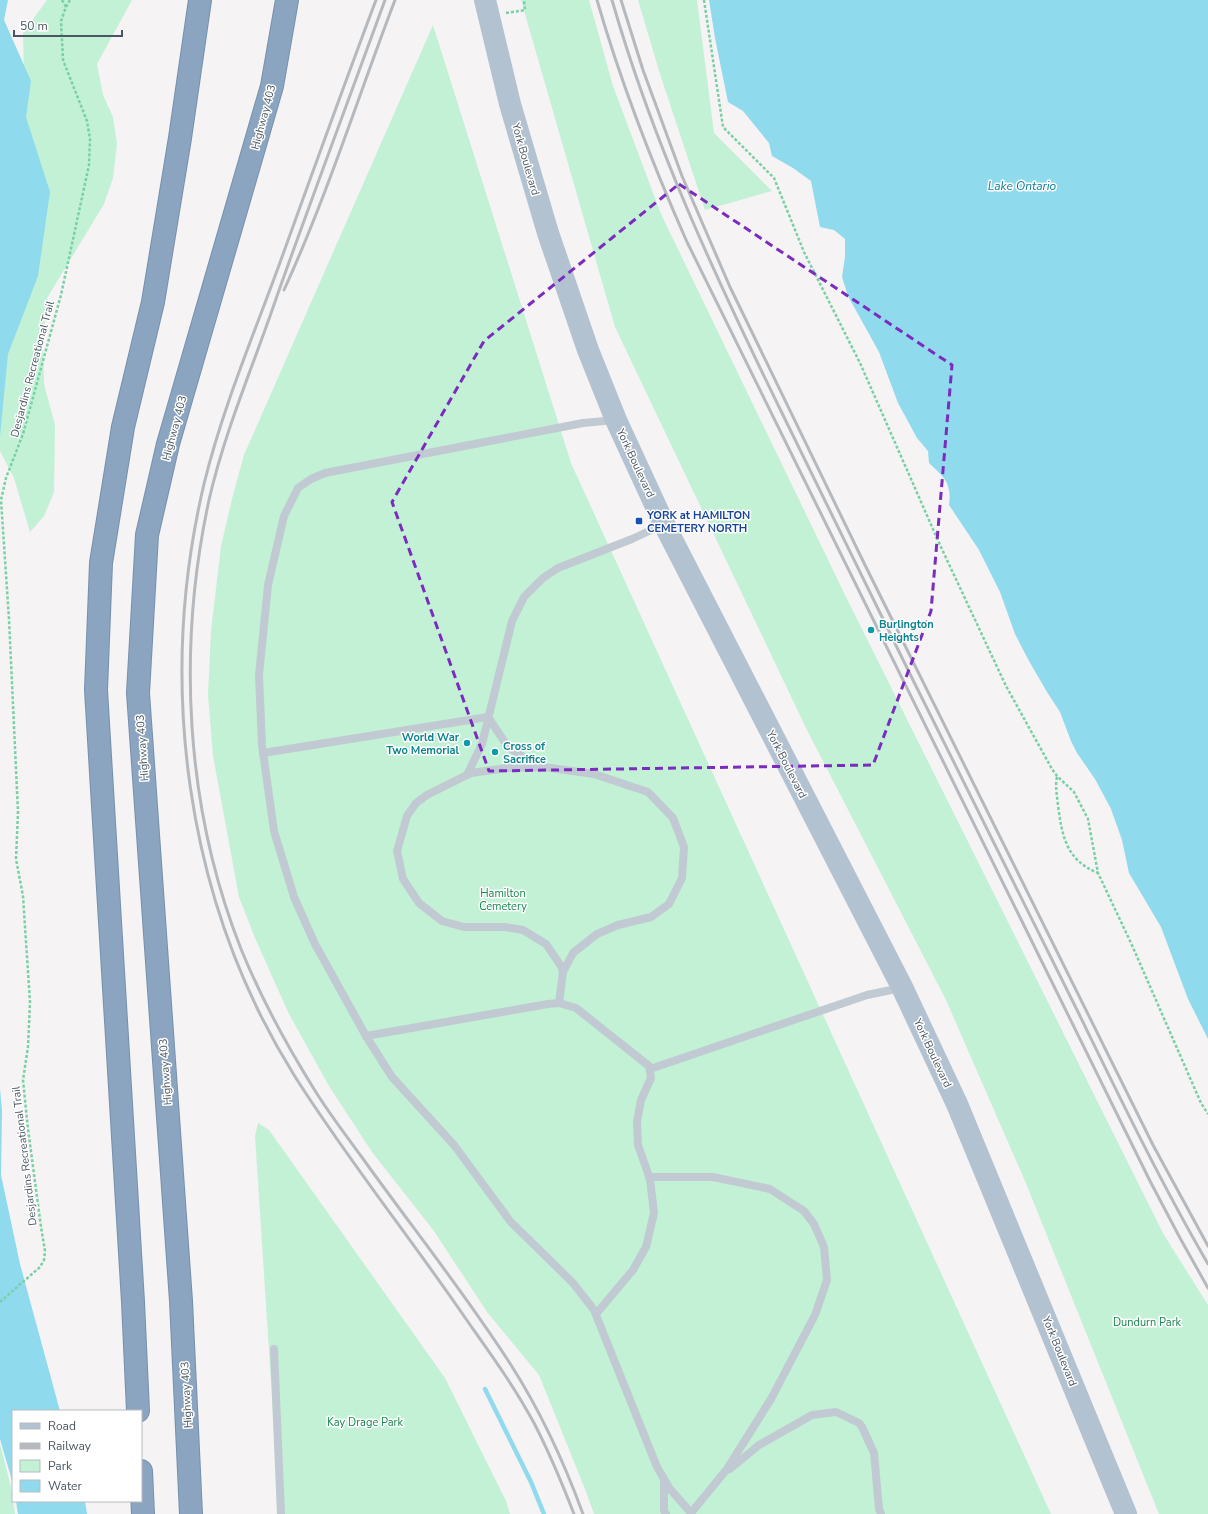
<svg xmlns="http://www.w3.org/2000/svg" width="1208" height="1514" viewBox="0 0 1208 1514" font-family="'Nunito Sans',sans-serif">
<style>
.green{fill:#c3f1d5}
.water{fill:#90daee}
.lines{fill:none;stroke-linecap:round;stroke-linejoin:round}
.stream{stroke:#90daee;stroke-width:4.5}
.highway-casing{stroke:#7690ad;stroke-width:24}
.path{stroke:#7ad0a6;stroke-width:2.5;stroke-dasharray:3 2;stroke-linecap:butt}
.lane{stroke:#c1cad2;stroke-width:8}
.primary{stroke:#b3c2d1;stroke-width:22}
.highway{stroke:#8ba5c1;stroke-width:22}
.rail{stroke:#b5b8bd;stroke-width:3}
.marked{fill:none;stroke:#7b2cbf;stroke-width:3;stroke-dasharray:8 5;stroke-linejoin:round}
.transit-dot{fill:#1a4fb4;stroke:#fff;stroke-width:1.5}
.culture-dot{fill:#0f9aa8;stroke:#fff;stroke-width:1.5}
.labels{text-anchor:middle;stroke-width:3;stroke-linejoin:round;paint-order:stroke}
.street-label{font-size:11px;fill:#4a5661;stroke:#fff}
.transit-label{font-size:11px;font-weight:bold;fill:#164399;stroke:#fff;text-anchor:start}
.culture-label{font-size:11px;font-weight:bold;fill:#0d838f;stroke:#fff;text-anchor:start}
.park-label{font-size:11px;fill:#17864f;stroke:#fff}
.water-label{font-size:12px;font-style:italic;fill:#0c7c9b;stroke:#fff}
</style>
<rect width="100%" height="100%" fill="#f5f3f3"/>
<g class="green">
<path d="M47,0H132L97,64L103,95L113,117L117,144L113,178L104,204L47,298L43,340L44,384L55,425L54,492L44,516L30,532L14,478L0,451V328L26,154L23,33Z"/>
<path d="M521,0H589L613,86L661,214L847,599L1164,1235L1208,1305V1514H1159L1025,1181L946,1000L806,728L615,327Z"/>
<path d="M638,0H697L714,133L772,191L705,210L660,74Z"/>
<path d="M433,25L571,463L1051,1514H594L585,1489L539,1375L487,1312L434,1231L372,1152L329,1086L289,1014L255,938L239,897L213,756L208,695L211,631L221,546L233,495L244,455Z"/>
<path d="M258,1123L269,1130L445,1378L506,1501L510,1514H278L272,1397L255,1136Z"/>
<path d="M0,1444L11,1487L15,1514H0Z"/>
</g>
<g class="water">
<path d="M0,0H8L4,20L31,81L26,117L50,192L38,276L8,354L0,436Z"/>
<path d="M709,0H1208V1039L1188,999L1161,927L1129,873L1122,840L1111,809L1095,779L1077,753L1071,741L1060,712L1047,692L1029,661L1015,634L1000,592L979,550L949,505C952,483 944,477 929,463L928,451L917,438L898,403L879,352L848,296L842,277L845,257V239L834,230L820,227L811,181L793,168L772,156L769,143L743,111L728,102L715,38Z"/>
<path d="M0,1089L2,1110L1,1175L20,1264L60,1411H13V1484L0,1439Z"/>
<path d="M16,1501H85L87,1514H18Z"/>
</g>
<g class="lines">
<path class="stream" d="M485,1389L531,1482L544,1514"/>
<g class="highway-casing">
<g id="highway">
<path d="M138,1411L133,1302L96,690L101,563L123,427L153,302L180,138L200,0"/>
<path d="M141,1471L143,1514"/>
<path d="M191,1514L181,1301L138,693L147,535L168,444L272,86L287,0"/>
</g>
</g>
<g class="path">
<path d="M62,0L66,7"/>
<path d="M704,0L723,127L774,178L804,252L860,363L940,545L1006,686L1052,769L1057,776L1074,792L1088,819L1098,873L1131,943L1201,1103L1208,1114"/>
<path d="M506,13L525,10L524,0"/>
<path d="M1057,777C1055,786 1057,795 1058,805C1062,836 1066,860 1098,873"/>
<path d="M0,1302L40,1267L44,1260L45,1251L41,1227L28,1129L23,1080L28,1047L30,1002L23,896L16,859L18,812L9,619L1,500L6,478L23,434L61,295L89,165L90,139L87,121L63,60L61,21L66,7L70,0"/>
</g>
<g class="lane">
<path d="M615,420L583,423L325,473L311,479L298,488L284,516L268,585L259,675L262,745L274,831L294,897L315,944L366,1036L392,1077L454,1145L510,1221L573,1283L594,1310L657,1467L670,1489L692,1514"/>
<path d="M488,717L508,747L536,765L540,766"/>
<path d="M263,753L488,717"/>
<path d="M467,775L482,744L512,621L524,597L543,578L558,568L632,539L664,524"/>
<path d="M559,1003L563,972L573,953L597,934L618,925L651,917L669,904L682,878L684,847L673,818L648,792L594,774L544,767L507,768L471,773L427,795L416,803L407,816L397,851L403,879L419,903L442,921L464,927H505L523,930L546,944L561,966L563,972"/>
<path d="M366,1036L548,1004L559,1003L576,1008L649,1066L651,1078L641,1100L637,1122L638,1145L650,1179L654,1213L646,1247L633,1270L596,1314"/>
<path d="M650,1069L867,995L901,988"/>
<path d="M649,1177H713L770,1189L804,1211L814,1224L824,1247L827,1280L815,1315L771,1399L727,1469L691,1513"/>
<path d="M274,1349L281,1514"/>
<path d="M730,1469L759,1445L812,1415L836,1412L859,1423L862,1427L874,1453L879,1509L881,1514"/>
<path d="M664,1482V1511L666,1514"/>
</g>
<path class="primary" d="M485,0L510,104L548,233L588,350L616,420L664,524L902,987L957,1104L1126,1514"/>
<use href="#highway" class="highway"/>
<g class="rail">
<path d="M376,0C344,85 313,171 282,257C255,332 223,406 204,484C157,683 185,900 294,1075C347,1159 410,1237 466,1319C490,1353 514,1386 534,1423C549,1452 562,1483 574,1514"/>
<path d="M385,0C349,99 312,197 277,296C254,364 225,430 209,500C177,648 185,807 241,949C261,998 286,1044 314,1089C328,1112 345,1134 361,1156C411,1226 465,1293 511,1365C541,1412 564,1462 583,1514"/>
<path d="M597,0C621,83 652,163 687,242L1150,1181L1180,1238L1208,1288"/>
<path d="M612,0C653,143 715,276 780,409C823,498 867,586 910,674C966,788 1023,901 1079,1014C1120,1098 1161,1183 1208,1264"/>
<path d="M621,0L643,70L682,176L730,287L864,563L1153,1145L1208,1246"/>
<path d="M284,290C327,196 358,97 395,0"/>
</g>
</g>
<path class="marked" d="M679,184L952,365L931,611L873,765L489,771L392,502L484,341Z"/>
<rect class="transit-dot" x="635" y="517" width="8" height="8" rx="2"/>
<g class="culture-dot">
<circle cx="871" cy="630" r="4"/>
<circle cx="467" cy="743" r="4"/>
<circle cx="495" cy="752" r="4"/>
</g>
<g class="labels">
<g class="street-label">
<text transform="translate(263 117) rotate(-75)" y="4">Highway 403</text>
<text transform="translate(526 159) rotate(74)" y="4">York Boulevard</text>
<text transform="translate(32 369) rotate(-75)" y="4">Desjardins Recreational Trail</text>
<text transform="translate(174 428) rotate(-75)" y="4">Highway 403</text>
<text transform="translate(636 463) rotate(65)" y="4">York Boulevard</text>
<text transform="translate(142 748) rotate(-94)" y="4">Highway 403</text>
<text transform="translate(787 764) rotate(63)" y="4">York Boulevard</text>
<text transform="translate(933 1053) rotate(65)" y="4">York Boulevard</text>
<text transform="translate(165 1072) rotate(-94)" y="4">Highway 403</text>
<text transform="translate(24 1156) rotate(-97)" y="4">Desjardins Recreational Trail</text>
<text transform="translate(1060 1351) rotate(68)" y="4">York Boulevard</text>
<text transform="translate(186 1395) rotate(-93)" y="4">Highway 403</text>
</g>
<g class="transit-label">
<text x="647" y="519">YORK at HAMILTON<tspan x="647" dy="13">CEMETERY NORTH</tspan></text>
</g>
<g class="culture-label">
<text x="879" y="628">Burlington<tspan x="879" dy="13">Heights</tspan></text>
<text x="459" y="741" text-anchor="end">World War<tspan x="459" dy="13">Two Memorial</tspan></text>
<text x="503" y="750">Cross of<tspan x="503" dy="13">Sacrifice</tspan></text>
</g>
<g class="park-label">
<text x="503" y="897">Hamilton<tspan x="503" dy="13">Cemetery</tspan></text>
<text x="1147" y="1326">Dundurn Park</text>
<text x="365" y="1426">Kay Drage Park</text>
</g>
<g class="water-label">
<text x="1022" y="190">Lake Ontario</text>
</g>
</g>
<rect x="12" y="1410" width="130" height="92" fill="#ffffff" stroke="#b7bbc0"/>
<rect x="20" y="1423" width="20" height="6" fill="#b3c2d1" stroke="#b7bbc0"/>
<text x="48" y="1430" font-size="12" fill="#4a5661">Road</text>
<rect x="20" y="1443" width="20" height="6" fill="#b5b8bd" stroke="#b7bbc0"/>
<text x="48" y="1450" font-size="12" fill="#4a5661">Railway</text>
<rect x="20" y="1460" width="20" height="12" fill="#c3f1d5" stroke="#b7bbc0"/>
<text x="48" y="1470" font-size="12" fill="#4a5661">Park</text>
<rect x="20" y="1480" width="20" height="12" fill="#90daee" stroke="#b7bbc0"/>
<text x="48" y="1490" font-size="12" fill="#4a5661">Water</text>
<path d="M14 30v6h108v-6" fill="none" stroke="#4a5661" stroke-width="2"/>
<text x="20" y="30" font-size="12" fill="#4a5661" stroke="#ffffff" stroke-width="3" paint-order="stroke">50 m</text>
</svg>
